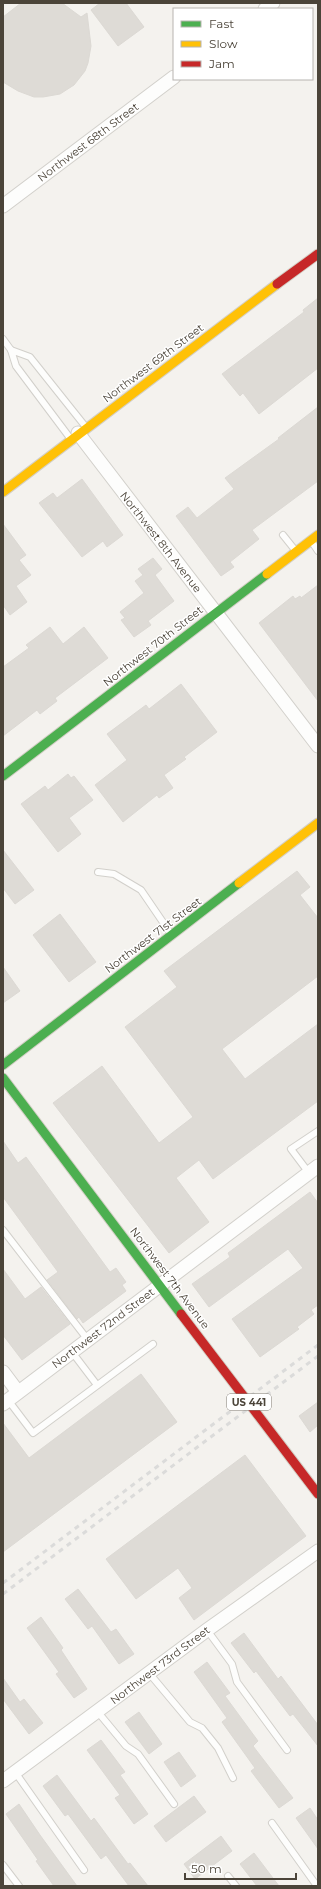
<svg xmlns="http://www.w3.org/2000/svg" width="321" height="1889" viewBox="0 0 321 1889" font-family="Montserrat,sans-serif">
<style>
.building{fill:#dedbd6;stroke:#dcd9d4}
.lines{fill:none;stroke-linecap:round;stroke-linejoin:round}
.lane-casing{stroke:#d2d0cb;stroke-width:8}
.street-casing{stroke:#d2d0cb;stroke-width:15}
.fast-casing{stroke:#d3cfc5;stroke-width:11}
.slow-casing{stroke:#d3cfc5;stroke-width:11}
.jam-casing{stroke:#d3cfc5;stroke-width:11}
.lane{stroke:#fdfdfc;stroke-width:6}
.street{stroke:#fdfdfc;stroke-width:13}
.fast{stroke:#4caf50;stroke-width:9}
.slow{stroke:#ffc107;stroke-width:9}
.jam{stroke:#c62828;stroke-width:9}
.rail{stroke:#dbdbda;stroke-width:3;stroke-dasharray:5 5;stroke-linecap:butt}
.labels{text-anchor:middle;stroke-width:3;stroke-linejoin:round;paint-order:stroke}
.shield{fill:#fff;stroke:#817c74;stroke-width:1}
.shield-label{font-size:10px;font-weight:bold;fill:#4b4439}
.street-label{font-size:11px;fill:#4b4439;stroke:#fff}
</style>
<rect width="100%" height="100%" fill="#f4f2ee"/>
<g class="building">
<path d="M21,3H62L81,17L87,13L91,46L88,63L85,71L74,85L60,94L43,97H34L18,91L3,82V17Z"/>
<path d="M100,3H126L144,27L118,46L91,10Z"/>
<path d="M318,298V368L259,414L243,393L240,396L222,374L304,312L303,310Z"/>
<path d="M318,407V481L252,530L259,539L230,562L234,567L221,576L176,516L188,507L197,518L234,489L225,478L279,439L278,438Z"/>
<path d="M82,479L123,535L107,547L103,541L82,557L39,503L53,493L57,498Z"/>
<path d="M3,524L26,555L19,560L31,575L16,586L27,602L10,615L3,605Z"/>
<path d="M153,558L162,569L155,575L174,601L148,621L151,625L134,637L121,620L125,618L120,612L144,593L135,581L143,575L138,569Z"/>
<path d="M318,585V701L259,623L293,596L295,599L300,596L301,598Z"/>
<path d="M50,627L63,644L84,627L108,658L55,698L57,701L40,714L37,710L3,736V667L29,648L26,645Z"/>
<path d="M181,684L217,732L184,757L186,759L164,775L173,788L159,798L157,795L123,822L95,785L127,760L107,734L146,705L149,709Z"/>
<path d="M68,774L71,778L74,776L93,800L69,818L81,834L58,852L21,804L45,786L48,790Z"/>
<path d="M3,850L34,890L15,904L3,888Z"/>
<path d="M297,871L310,887L300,895L318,918V976L222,1049L245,1079L318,1024V1101L213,1179L199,1160L176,1178L209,1222L169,1253L53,1103L102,1066L159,1143L193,1117L125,1027L177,987L164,971Z"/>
<path d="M60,914L96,962L69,982L33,935Z"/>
<path d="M3,967L20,991L3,1003Z"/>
<path d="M3,1141L18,1163L26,1157L110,1272L116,1268L126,1282L122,1285L126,1291L83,1323L79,1317L77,1319L48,1281L47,1280L58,1272L3,1197Z"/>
<path d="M310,1192L318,1203V1305L311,1310L314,1314L297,1327L299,1329L260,1357L232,1319L303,1268L288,1249L209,1307L192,1284L230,1257L228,1253Z"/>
<path d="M3,1269L25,1299L41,1287L70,1324L22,1360L3,1335Z"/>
<path d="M141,1374L177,1422L3,1552V1423L29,1458Z"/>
<path d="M318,1402V1425L310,1432L299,1416Z"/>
<path d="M245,1455L306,1536L194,1620L179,1598L192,1588L178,1568L136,1599L106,1559Z"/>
<path d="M78,1589L111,1632L116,1629L134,1654L119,1664L92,1626L88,1629L65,1599Z"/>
<path d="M41,1617L63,1648L61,1650L87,1689L74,1698L56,1674L59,1672L27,1628Z"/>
<path d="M244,1633L278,1679L281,1676L318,1725V1746L293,1714L290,1716L256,1671L254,1673L231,1643Z"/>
<path d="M207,1662L230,1693L225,1696L258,1741L253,1746L293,1798L279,1808L251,1771L255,1768L222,1722L227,1718L194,1672Z"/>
<path d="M3,1678L20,1702L24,1699L43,1723L29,1734L3,1699Z"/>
<path d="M139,1712L162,1744L149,1754L125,1722Z"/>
<path d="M101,1740L125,1772L120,1775L148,1814L134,1824L115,1798L120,1795L87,1750Z"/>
<path d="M179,1752L196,1776L181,1787L164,1762Z"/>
<path d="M57,1775L91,1821L94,1818L128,1864L130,1863L148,1886H129L106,1855L101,1859L68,1814L65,1816L43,1786Z"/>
<path d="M194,1796L206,1812L166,1842L154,1826Z"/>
<path d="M19,1804L40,1835L77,1886H54L36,1861L38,1860L6,1814Z"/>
<path d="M310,1808L318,1820V1849L296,1818Z"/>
<path d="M221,1836L232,1851L195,1879L184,1864Z"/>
<path d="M254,1853L279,1886H257L240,1864Z"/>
</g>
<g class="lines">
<g class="lane-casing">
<g id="lane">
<path d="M3,339L11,350"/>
<path d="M70,438L16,366L11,350L30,357L85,426"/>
<path d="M283,535L295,550"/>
<path d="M312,542L318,551"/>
<path d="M98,872L114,874L141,890L171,934"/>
<path d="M309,1173L291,1149L318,1131"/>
<path d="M3,1230L88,1340"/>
<path d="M72,1352L97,1385"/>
<path d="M8,1400L33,1433L153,1344"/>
<path d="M207,1630L232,1664L237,1682L287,1750"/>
<path d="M149,1673L190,1722L202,1728L218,1748L233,1778"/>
<path d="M97,1711L126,1746L138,1754L174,1804"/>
<path d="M15,1772L84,1870"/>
<path d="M272,1823L317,1886"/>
<path d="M3,1865L19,1886"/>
<path d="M228,1876L236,1886"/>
</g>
</g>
<g class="street-casing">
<g id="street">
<path d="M265,9L273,3"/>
<path d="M3,206L174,77"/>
<path d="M78,433L318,746"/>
<path d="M3,1372L18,1392"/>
<path d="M3,1404L318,1166"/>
<path d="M3,1781L207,1630L318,1551"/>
</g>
</g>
<g class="fast-casing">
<g id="fast">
<path d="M3,776L267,574"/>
<path d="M3,1065L239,883"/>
<path d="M3,1078L181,1314"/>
</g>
</g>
<g class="slow-casing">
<g id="slow">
<path d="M3,492L277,284"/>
<path d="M267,574L318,535"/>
<path d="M239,883L318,823"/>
</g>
</g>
<g class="jam-casing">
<g id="jam">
<path d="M277,284L318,254"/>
<path d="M181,1314L318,1494"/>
</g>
</g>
<use href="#lane" class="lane"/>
<use href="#street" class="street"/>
<use href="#fast" class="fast"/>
<use href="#slow" class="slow"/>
<use href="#jam" class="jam"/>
<g class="rail">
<path d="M3,1583L318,1345"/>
<path d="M3,1594L318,1356"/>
</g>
</g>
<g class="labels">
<rect class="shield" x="227" y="1394" width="44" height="16" rx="3"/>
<g class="shield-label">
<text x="249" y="1406">US 441</text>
</g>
<g class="street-label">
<text transform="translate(88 142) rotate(-37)" y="4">Northwest 68th Street</text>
<text transform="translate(153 363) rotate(-37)" y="4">Northwest 69th Street</text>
<text transform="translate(161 542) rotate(52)" y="4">Northwest 8th Avenue</text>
<text transform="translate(153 646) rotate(-38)" y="4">Northwest 70th Street</text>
<text transform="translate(153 935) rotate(-37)" y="4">Northwest 71st Street</text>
<text transform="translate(170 1278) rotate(53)" y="4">Northwest 7th Avenue</text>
<text transform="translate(103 1328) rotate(-37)" y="4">Northwest 72nd Street</text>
<text transform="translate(160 1665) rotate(-37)" y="4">Northwest 73rd Street</text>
</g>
</g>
<rect width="321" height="1889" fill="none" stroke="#4b4439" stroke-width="8"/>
<rect x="173" y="8" width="140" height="72" fill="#ffffff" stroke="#b7b4b0"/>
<rect x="181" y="21" width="20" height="6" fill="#4caf50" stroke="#b7b4b0"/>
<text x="209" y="28" font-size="12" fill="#4b4439">Fast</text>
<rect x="181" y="41" width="20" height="6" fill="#ffc107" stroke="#b7b4b0"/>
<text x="209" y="48" font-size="12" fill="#4b4439">Slow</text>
<rect x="181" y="61" width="20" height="6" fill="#c62828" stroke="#b7b4b0"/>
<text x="209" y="68" font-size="12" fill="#4b4439">Jam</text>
<path d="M185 1873v6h111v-6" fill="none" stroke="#4b4439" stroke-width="2"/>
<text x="191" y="1873" font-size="12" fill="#4b4439" stroke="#ffffff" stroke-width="3" paint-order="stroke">50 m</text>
</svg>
